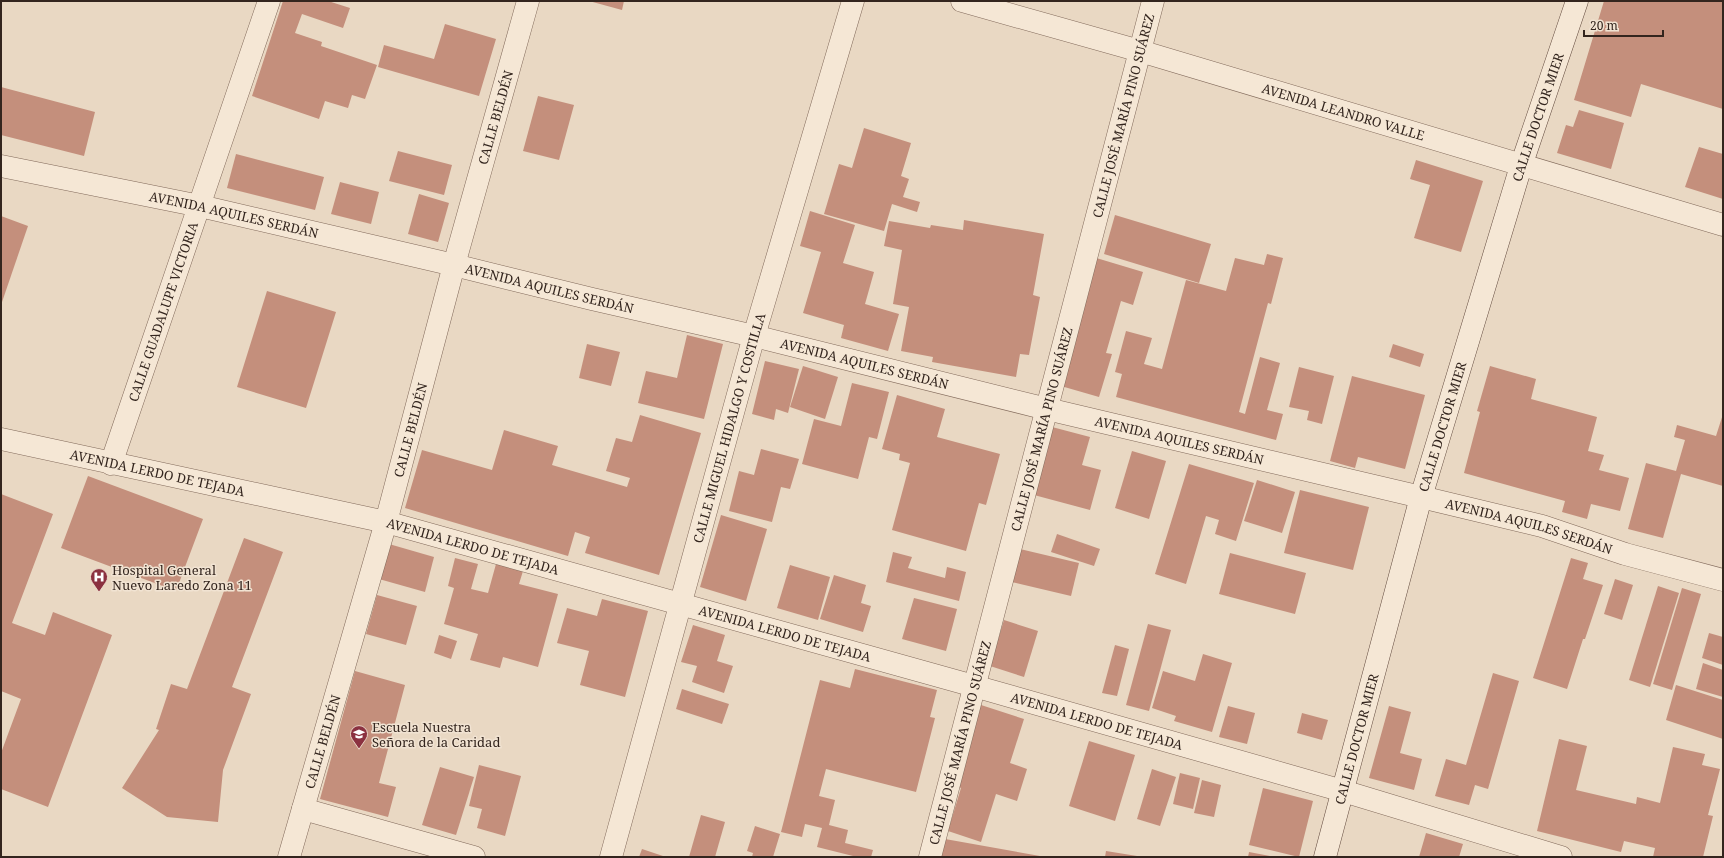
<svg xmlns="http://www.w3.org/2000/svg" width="1724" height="858" viewBox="0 0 1724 858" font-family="'Noto Serif',serif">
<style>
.building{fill:#c48f7c}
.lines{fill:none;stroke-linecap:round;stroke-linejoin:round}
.minor-casing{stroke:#826a5b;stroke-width:23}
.tertiary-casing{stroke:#826a5b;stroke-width:23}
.secondary-casing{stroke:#634b3f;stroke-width:23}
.minor{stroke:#f5e7d5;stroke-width:22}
.tertiary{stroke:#f5e7d5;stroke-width:22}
.secondary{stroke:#f5e7d5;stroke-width:22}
.labels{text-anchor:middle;stroke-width:3;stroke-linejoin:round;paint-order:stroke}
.street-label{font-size:13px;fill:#33251e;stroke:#f1e3d2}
.poi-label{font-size:13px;fill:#33251e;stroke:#f1e3d2;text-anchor:start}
</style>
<rect width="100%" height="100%" fill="#e9d8c3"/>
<g class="building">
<path d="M283,1H328L350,8L343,28L302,14L295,33L322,42L321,46L377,65L365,99L352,95L348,108L325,101L319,119L252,96Z"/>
<path d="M589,1H624L622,10Z"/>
<path d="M1604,1H1723V109L1641,84L1631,117L1574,100Z"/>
<path d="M445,24L496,39L479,96L378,67L384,45L434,59Z"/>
<path d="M1,87L95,112L84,156L1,135Z"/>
<path d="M538,96L574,105L559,160L523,151Z"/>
<path d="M1579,110L1624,123L1611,169L1557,153L1566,125L1573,127Z"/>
<path d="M864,128L911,143L901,176L909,179L903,197L920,202L917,212L892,204L884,231L824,214L839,164L852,168Z"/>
<path d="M1699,147L1723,154V199L1685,187Z"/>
<path d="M398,151L452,165L444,195L389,181Z"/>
<path d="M236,154L324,177L315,210L227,188Z"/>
<path d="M1416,160L1483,181L1461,252L1414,238L1430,185L1410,179Z"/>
<path d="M340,182L379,192L371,224L331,214Z"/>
<path d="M419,194L449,203L438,242L408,234Z"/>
<path d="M810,211L855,225L843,263L874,272L865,304L899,314L888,351L841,338L844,325L803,313L821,252L800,246Z"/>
<path d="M1115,215L1211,244L1199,283L1104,254Z"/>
<path d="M1,216L28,226L1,305Z"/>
<path d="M964,220L1044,234L1033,295L1040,297L1029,355L1020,354L1016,377L932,362L933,357L901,351L909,307L893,304L902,250L884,246L889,221L930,228L931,225L963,230Z"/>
<path d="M1267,254L1283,258L1271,304L1268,303L1239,412L1245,414L1260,357L1280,363L1267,410L1283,414L1276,440L1116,397L1122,374L1115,372L1126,331L1152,338L1144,364L1162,369L1186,280L1226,291L1235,258L1264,265Z"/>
<path d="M1093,257L1143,272L1133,305L1121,301L1106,353L1112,354L1099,397L1054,384Z"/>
<path d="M267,291L336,312L306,408L237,387Z"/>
<path d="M687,335L723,344L704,419L638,403L646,371L677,378Z"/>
<path d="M587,344L620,352L611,386L579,378Z"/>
<path d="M1393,344L1424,354L1420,367L1389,357Z"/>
<path d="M765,361L799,369L788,413L776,409L774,420L752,414Z"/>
<path d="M803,366L838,377L825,419L790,407Z"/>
<path d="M1490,366L1536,379L1531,399L1597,417L1588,451L1604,455L1599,470L1629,478L1620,511L1591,504L1587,519L1562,512L1565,501L1464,473L1480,412L1477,411Z"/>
<path d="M1299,367L1334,376L1322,424L1307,420L1309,411L1289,407Z"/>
<path d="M1352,376L1425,395L1405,469L1358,457L1355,468L1330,461Z"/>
<path d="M852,383L889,392L877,439L869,437L858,479L802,464L814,419L841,426Z"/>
<path d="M897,395L945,409L937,437L1000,454L986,505L979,503L966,551L892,530L910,463L899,460L900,454L882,449Z"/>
<path d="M1723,414V486L1681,474L1663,538L1628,529L1646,463L1676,471L1685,440L1674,437L1677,425L1716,436Z"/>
<path d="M640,415L701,433L659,575L585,553L590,537L575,532L568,556L405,508L422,450L492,470L504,430L558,446L552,465L627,487L630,478L606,471L616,438L632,442Z"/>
<path d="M1052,427L1090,437L1082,465L1101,470L1090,510L1034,495Z"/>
<path d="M761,449L799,459L790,489L781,487L772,522L729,511L739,471L754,475Z"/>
<path d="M1132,451L1166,461L1149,519L1115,508Z"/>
<path d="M1189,464L1254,483L1236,541L1215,534L1219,520L1206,516L1186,584L1155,574Z"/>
<path d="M88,476L203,519L176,591L61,548Z"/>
<path d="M1257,480L1295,492L1282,533L1244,521Z"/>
<path d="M1300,490L1369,507L1353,570L1284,553Z"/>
<path d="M1,494L53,514L12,623L45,635L53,612L112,635L48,807L1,789V753L21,699L1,691Z"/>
<path d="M721,515L767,529L746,601L700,587Z"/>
<path d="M1057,534L1100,549L1094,566L1051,552Z"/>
<path d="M244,538L283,552L232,687L251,694L223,770L218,822L167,817L122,788L159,730L156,729L171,684L187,689Z"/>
<path d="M389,544L434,557L425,592L379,579Z"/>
<path d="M1020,549L1079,563L1071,596L1012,582Z"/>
<path d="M893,552L912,557L908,568L945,578L947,567L966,572L959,601L886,582Z"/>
<path d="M1230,553L1306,573L1295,614L1219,594Z"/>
<path d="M455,558L478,564L471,589L488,593L496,564L523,571L519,584L558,594L538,667L503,657L500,668L470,660L478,634L444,624L454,588L448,586Z"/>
<path d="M1571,558L1588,563L1583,579L1603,585L1585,639H1583L1567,689L1533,678Z"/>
<path d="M790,565L830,577L818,620L777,608Z"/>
<path d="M834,575L866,585L861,603L871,606L863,632L820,619Z"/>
<path d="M1615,579L1633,585L1622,620L1604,614Z"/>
<path d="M1658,586L1679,593L1650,687L1629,680Z"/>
<path d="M1682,588L1701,594L1672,690L1653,684Z"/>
<path d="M377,595L417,606L406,645L366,634Z"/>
<path d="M914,598L957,609L946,651L902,639Z"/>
<path d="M602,599L648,611L625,697L580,685L589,651L557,643L567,608L597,616Z"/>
<path d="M1004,620L1038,631L1024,677L990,666Z"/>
<path d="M1148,624L1171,630L1149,711L1126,705Z"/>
<path d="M693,625L725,635L717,661L733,666L724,693L692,682L697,666L681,662Z"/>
<path d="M1709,633L1723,637V665L1702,658Z"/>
<path d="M439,635L457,641L451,659L434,653Z"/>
<path d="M1115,645L1129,649L1117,696L1102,693Z"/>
<path d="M1203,654L1232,663L1212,732L1174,721L1176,716L1152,708L1163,671L1195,681Z"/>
<path d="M1703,663L1723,670V697L1696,689Z"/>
<path d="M855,669L937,690L930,717L935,718L916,792L826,769L819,796L835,800L829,825L848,830L845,843L873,850L871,857H857L817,847L822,828L805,824L802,837L781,832L820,680L850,688Z"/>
<path d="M355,671L405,685L379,783L396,787L388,817L320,799Z"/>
<path d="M1493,673L1519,681L1488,789L1475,785L1469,805L1435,796L1446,759L1466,765Z"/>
<path d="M1676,685L1723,700V739L1666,720Z"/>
<path d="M682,689L729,704L722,724L676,709Z"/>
<path d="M981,705L1024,719L1010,763L1027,769L1017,801L996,794L981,842L948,831L961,788L956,786Z"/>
<path d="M1228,706L1255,713L1247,744L1219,737Z"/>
<path d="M1389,706L1411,712L1400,753L1422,759L1414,790L1369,778Z"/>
<path d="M1302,713L1328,720L1322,740L1297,733Z"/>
<path d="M1559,739L1587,746L1576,790L1636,804L1637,797L1660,803L1673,747L1705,754L1702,765L1720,769L1708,815L1713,816L1703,857H1653L1655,848L1624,841L1621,852L1537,831Z"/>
<path d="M1089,741L1135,755L1115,821L1069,806Z"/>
<path d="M479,765L521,776L505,836L477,828L482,809L469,806Z"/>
<path d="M440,767L474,777L456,835L422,825Z"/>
<path d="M1152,769L1176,777L1160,826L1137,819Z"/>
<path d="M1180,773L1200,778L1193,809L1173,804Z"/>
<path d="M1202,780L1221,785L1214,817L1194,813Z"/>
<path d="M1263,788L1313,801L1299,857L1249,845Z"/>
<path d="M701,815L725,822L715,857H689Z"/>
<path d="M755,826L780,834L773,857H752L753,853L747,851Z"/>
<path d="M1426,833L1463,844L1459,857H1419Z"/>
<path d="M945,839L1040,856V857H941Z"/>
<path d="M642,849L666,857H639Z"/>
<path d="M1106,851L1137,856V857H1105Z"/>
<path d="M1249,852L1270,856V857H1248Z"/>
</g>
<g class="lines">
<g class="minor-casing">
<g id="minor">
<path id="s1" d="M1,166L200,206L454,265L592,299L754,336L1047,409L1421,497L1542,526L1625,554L1723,580"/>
<path id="s2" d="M1,439L386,522L974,686L1343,791L1561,857"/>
<path id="s3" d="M111,464L269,1"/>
<path d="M303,809L474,857"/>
<path id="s4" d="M289,857L386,522L454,265L528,1"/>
<path id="s5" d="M611,857L754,336L853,1"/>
<path id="s6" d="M930,857L1153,1"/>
</g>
</g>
<g class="tertiary-casing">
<g id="tertiary">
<path id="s7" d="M962,1L1140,51L1723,225"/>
</g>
</g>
<g class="secondary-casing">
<g id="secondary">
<path id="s8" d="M1325,857L1421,497L1521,166L1577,1"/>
</g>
</g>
<use href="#minor" class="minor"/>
<use href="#tertiary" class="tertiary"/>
<use href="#secondary" class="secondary"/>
</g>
<defs>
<g id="hospital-pin" transform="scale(0.9)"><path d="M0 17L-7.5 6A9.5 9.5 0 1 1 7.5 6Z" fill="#8b3140" stroke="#f1e3d2"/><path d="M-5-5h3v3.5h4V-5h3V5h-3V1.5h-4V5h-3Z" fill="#fff"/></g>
<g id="school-pin" transform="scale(0.9)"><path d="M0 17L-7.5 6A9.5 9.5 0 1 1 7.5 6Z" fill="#8b3140" stroke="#f1e3d2"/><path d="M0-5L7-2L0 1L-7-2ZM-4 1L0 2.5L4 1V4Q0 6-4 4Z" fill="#fff"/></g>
</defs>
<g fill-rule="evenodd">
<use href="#hospital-pin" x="99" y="577"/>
<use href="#school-pin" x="359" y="734"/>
</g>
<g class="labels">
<g class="street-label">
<text dy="5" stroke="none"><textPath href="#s7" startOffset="397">AVENIDA LEANDRO VALLE</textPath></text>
<text dy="5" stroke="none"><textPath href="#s6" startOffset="766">CALLE JOSÉ MARÍA PINO SUÁREZ</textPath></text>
<text dy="5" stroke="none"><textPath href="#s4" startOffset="768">CALLE BELDÉN</textPath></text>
<text dy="5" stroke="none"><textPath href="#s8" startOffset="770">CALLE DOCTOR MIER</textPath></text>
<text dy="5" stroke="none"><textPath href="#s1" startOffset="238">AVENIDA AQUILES SERDÁN</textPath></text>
<text dy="5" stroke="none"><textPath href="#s1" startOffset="562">AVENIDA AQUILES SERDÁN</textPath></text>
<text dy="5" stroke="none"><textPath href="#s3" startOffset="161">CALLE GUADALUPE VICTORIA</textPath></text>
<text dy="5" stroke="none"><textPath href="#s1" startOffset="886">AVENIDA AQUILES SERDÁN</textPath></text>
<text dy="5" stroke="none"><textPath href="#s8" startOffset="446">CALLE DOCTOR MIER</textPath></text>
<text dy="5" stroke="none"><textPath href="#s5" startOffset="445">CALLE MIGUEL HIDALGO Y COSTILLA</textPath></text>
<text dy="5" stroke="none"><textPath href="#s6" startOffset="442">CALLE JOSÉ MARÍA PINO SUÁREZ</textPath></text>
<text dy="5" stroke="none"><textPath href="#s4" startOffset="444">CALLE BELDÉN</textPath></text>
<text dy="5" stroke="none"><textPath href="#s1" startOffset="1210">AVENIDA AQUILES SERDÁN</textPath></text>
<text dy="5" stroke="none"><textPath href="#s2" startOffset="160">AVENIDA LERDO DE TEJADA</textPath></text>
<text dy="5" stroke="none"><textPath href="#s1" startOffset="1570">AVENIDA AQUILES SERDÁN</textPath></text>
<text dy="5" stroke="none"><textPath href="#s2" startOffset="484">AVENIDA LERDO DE TEJADA</textPath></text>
<text dy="5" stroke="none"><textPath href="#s2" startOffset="808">AVENIDA LERDO DE TEJADA</textPath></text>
<text dy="5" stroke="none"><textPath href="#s2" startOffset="1132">AVENIDA LERDO DE TEJADA</textPath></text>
<text dy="5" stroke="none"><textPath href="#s8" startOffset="122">CALLE DOCTOR MIER</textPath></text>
<text dy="5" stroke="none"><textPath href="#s4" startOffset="120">CALLE BELDÉN</textPath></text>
<text dy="5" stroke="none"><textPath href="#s6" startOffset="118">CALLE JOSÉ MARÍA PINO SUÁREZ</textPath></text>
</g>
<g class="poi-label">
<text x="112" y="575">Hospital General<tspan x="112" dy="15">Nuevo Laredo Zona 11</tspan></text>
<text x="372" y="732">Escuela Nuestra<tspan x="372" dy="15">Señora de la Caridad</tspan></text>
</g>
</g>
<rect width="1724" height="858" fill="none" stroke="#33251e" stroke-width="4"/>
<path d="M1584 30v6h79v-6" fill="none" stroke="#33251e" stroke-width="2"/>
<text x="1590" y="30" font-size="12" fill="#33251e" stroke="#f1e3d2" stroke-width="3" paint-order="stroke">20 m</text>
</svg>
